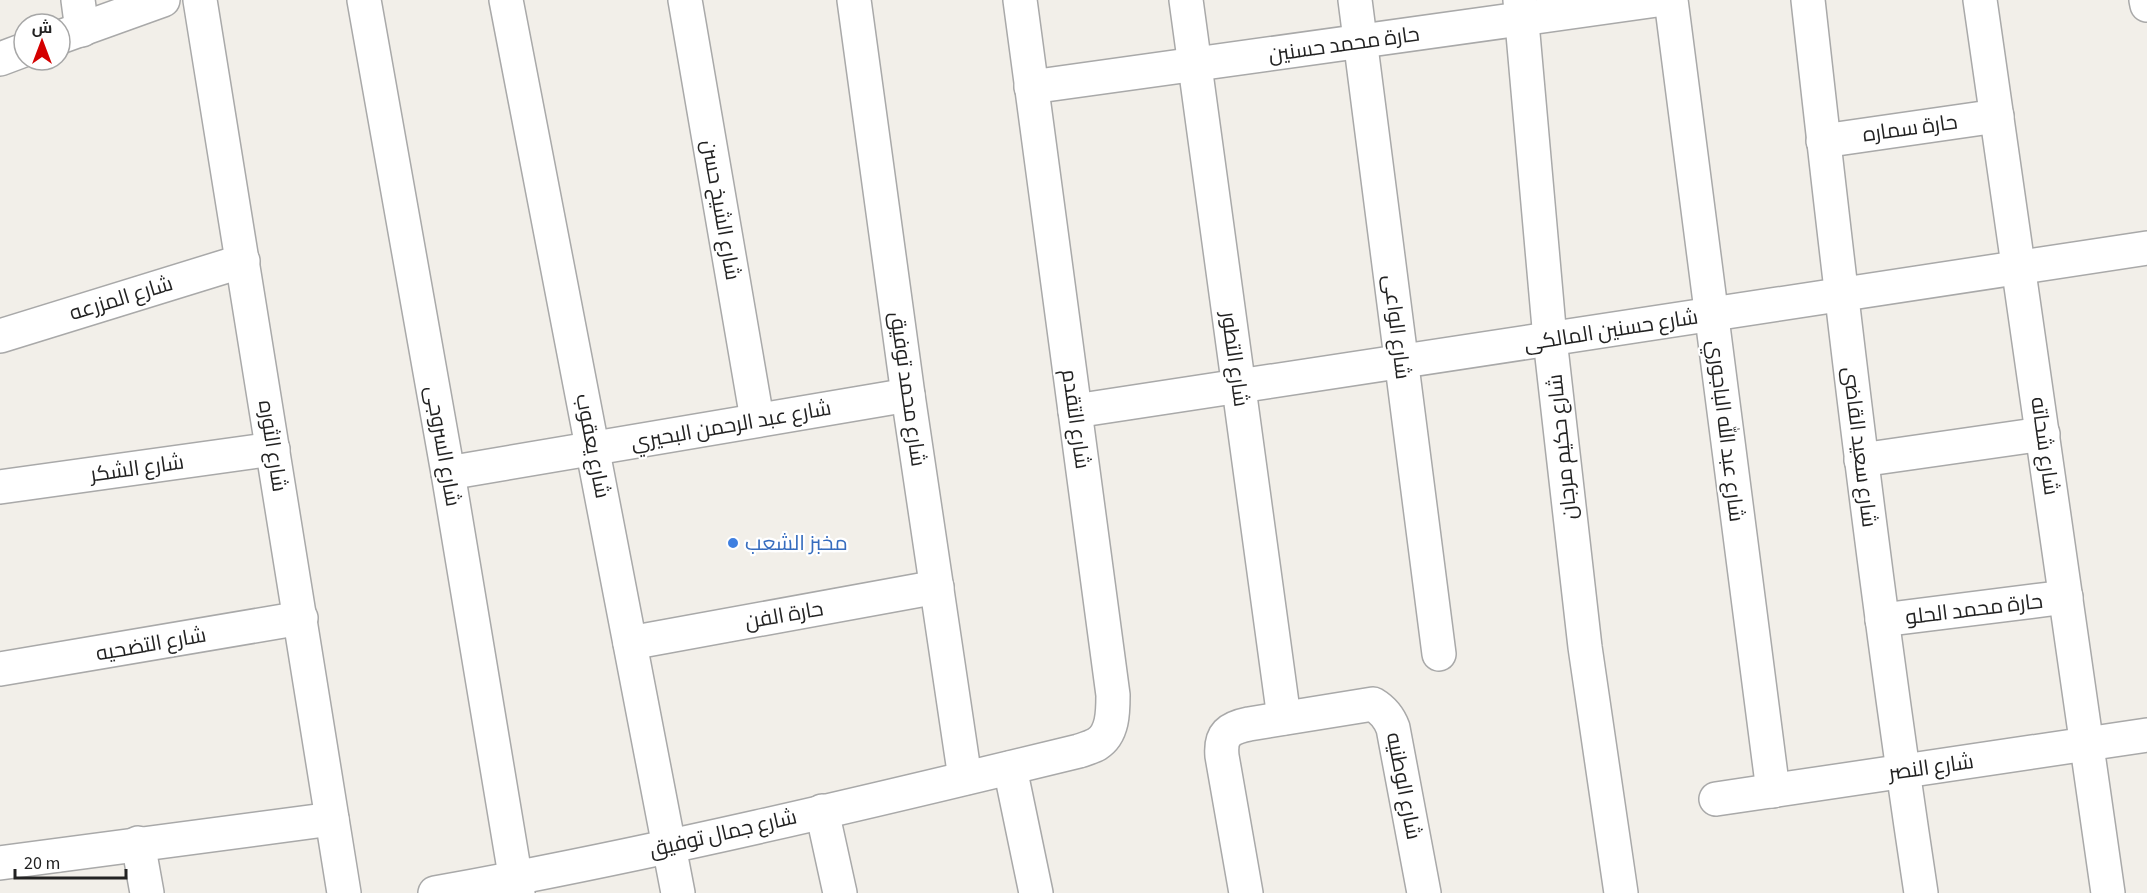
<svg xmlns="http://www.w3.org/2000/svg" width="2147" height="893" viewBox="0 0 2147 893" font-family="'Source Sans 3',Cairo,sans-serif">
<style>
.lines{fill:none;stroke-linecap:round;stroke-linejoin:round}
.street-casing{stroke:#a9a9a9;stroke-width:36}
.street{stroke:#fff;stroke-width:33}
.shop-dot{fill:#3f7fe0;stroke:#fff;stroke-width:2}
.labels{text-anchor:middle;stroke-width:4.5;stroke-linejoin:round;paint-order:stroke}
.street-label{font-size:21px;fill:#222;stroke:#fff}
.shop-label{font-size:21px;fill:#366cbe;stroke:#fff;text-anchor:start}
</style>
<rect width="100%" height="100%" fill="#f2efe9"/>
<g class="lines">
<g class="street-casing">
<g id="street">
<path d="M78,0L82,30"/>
<path d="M200,0L344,893"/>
<path d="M364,0L448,473L518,893"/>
<path d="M506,0L678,893"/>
<path d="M685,0L757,419"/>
<path d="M854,0L908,395L965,778"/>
<path d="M1186,0L1284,718"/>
<path d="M1355,0L1439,654"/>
<path d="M1520,0L1550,339L1585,647L1621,893"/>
<path d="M1671,0L1773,791"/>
<path d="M1808,0C1841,298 1876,596 1921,893"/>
<path d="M1980,0L2108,893"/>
<path d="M2146,0L2147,5"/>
<path d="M60,37L163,0"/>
<path d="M0,59L24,50"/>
<path d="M1031,87L1657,0"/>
<path d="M1823,141L1997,116"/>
<path d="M0,336L243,261"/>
<path d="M1075,411L2147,248"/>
<path d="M1861,460L2043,434"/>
<path d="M448,473L908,395"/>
<path d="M0,487L273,449"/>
<path d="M1882,620L2066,597"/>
<path d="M630,643L937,587"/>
<path d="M0,669L301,618"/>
<path d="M1010,768L1036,893"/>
<path d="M1716,799L2147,735"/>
<path d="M822,811L840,893"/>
<path d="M138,843L147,893"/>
<path d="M0,863L332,819"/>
<path d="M435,893C651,854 865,803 1079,751C1085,749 1092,747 1097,744C1113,734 1113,712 1113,695L1020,0"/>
<path d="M1246,893L1222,756C1220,734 1229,728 1249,724L1373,704C1383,710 1389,717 1393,728L1424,893"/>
</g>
</g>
<use href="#street" class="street"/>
</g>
<circle class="shop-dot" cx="733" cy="543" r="6"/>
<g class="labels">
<g class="street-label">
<text transform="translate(1344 44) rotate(-8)" y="7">حارة محمد حسنين</text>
<text transform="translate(1910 128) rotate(-8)" y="7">حارة سماره</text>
<text transform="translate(721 210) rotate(80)" y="7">شارع الشيخ حسن</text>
<text transform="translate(121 298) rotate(-17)" y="7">شارع المزرعه</text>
<text transform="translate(1397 327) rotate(83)" y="7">شارع الواعى</text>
<text transform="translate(1611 330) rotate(-9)" y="7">شارع حسنين المالكى</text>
<text transform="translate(1235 359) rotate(82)" y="7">شارع التطور</text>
<text transform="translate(908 389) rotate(82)" y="7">شارع محمد توفيق</text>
<text transform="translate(1076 419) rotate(82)" y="7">شارع التقدم</text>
<text transform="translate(731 425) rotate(-10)" y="7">شارع عبد الرحمن البحيري</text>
<text transform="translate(1726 431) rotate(83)" y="7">شارع عبد الله الباجوري</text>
<text transform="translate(273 446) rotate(81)" y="7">شارع الثوره</text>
<text transform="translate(443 446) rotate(80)" y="7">شارع السروجى</text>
<text transform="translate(593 446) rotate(79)" y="7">شارع يعقوب</text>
<text transform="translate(2045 446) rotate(82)" y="7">شارع شحاته</text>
<text transform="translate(1562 447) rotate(-96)" y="7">شارع حكيم مرجان</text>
<text transform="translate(1860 447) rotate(83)" y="7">شارع سعيد القاضى</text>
<text transform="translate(137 468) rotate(-8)" y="7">شارع الشكر</text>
<text transform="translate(1974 609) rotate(-7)" y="7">حارة محمد الحلو</text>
<text transform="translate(784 615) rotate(-10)" y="7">حارة الفن</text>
<text transform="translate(151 644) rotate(-10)" y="7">شارع التضحيه</text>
<text transform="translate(1931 767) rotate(-8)" y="7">شارع النصر</text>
<text transform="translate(1404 786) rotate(79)" y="7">شارع الوطنيه</text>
<text transform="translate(723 833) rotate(-13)" y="7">شارع جمال توفيق</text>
</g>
<g class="shop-label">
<text x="745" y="550">مخبز الشعب</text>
</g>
</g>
<g transform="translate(42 42)"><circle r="28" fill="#ffffff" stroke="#a7a7a7" stroke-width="1.5"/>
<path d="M0-4.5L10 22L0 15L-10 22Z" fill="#d40000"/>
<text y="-9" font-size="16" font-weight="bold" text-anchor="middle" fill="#222222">ش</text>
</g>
<path d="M15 869v9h111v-9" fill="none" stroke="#222222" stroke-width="3"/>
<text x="24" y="869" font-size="18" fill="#222222" stroke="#ffffff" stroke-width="4.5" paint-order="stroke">20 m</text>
</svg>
